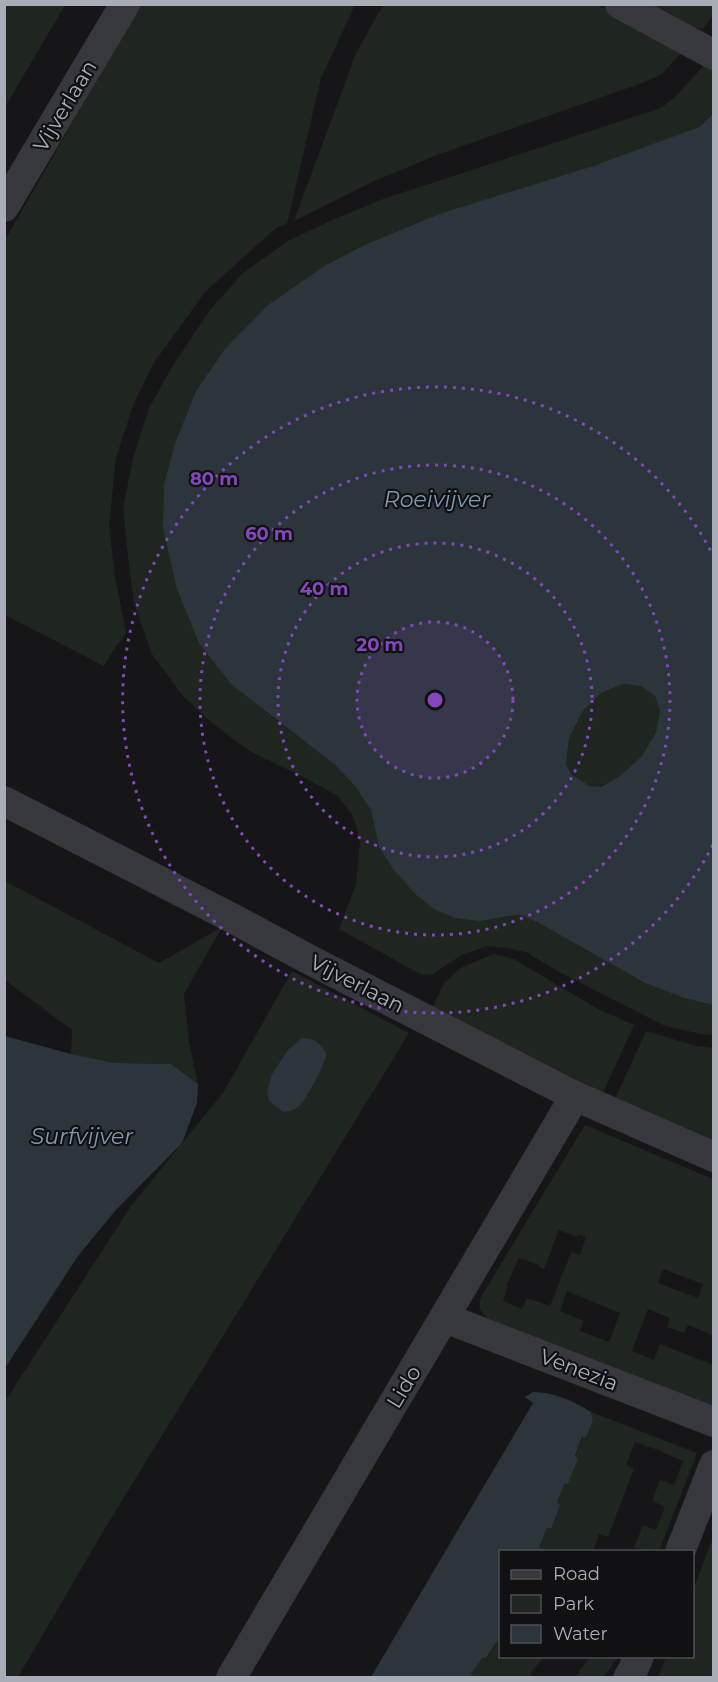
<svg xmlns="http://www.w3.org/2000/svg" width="718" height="1682" viewBox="0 0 718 1682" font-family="Montserrat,sans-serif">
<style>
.green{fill:#1e261f;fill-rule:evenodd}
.water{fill:#2c353c;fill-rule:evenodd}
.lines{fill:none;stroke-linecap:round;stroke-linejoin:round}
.street{stroke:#37383d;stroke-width:30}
.ring{fill:none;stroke:#8446be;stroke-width:3;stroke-dasharray:3 6}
.labels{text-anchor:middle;stroke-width:4.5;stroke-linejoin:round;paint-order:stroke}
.street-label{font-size:21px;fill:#a8adb8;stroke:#111113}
.water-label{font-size:22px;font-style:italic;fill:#7f9bb3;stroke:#111113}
.centre{fill:#8446be;stroke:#111113;stroke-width:3}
.ring-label{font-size:18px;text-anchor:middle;font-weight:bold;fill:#8446be;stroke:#111113;stroke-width:4.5;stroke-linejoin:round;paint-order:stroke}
</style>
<rect width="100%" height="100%" fill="#161618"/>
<g class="green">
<path d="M5,4L65,5L5,107L4,5Z"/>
<path d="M140,5H355L321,78L287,224L276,228L205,292L153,364L134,403L116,457L109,526L115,576L126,633L114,649L104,666L5,615V240Z"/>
<path d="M383,5H598L683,51L662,74L642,83L437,155L372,182L294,221L356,53Z"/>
<path d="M653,5H713V14L703,29L692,27Z"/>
<path d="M706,63L713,67V114L699,127L643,148L596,165L442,213L364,245L324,266L268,305L196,391L175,443L164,484L266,712L335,765L355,786L371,810L379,847L502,917L521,915L539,923L645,983L684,998L713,1005V1035L701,1034L665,1026L561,973L526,952L507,948L487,946L460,956L433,974L422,975L339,929L356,884L360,840L353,816L338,796L305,778L248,750L212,723L183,696L152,654L134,603L128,557L123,509L133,458L149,408L172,367L209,311L243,273L286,242L330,221L383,199L661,108L675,97Z"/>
<path d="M623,684L641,686L655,696L660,711L656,732L642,756L620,776L601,787L590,786L572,775L566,765L569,738L583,711L601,693Z"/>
<path d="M5,881L159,963L222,927L184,994L189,1042L198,1084L171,1064L115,1063L71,1054L72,1030L5,980Z"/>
<path d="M494,954L514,959L598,1009L634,1025L603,1093L433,1007L444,983L462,967Z"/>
<path d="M292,971L409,1033L104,1530L18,1677H4V1403L131,1206L223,1093Z"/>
<path d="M646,1031L696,1046L713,1048V1142L615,1099Z"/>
<path d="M585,1125L713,1179V1335L688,1325L684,1333L667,1327L670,1318L648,1309L632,1351L654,1360L660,1344L713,1365V1408L486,1318L479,1308L481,1297ZM559,1230L577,1237L578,1234L586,1237L580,1255L571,1252L550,1306L527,1298L522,1309L503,1301L508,1287L506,1286L519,1258L539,1265V1267L544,1269ZM663,1269L703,1284L698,1298L658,1283ZM567,1291L620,1313L609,1342L580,1331L583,1321L560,1311Z"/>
<path d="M591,1412L697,1453L659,1551H646L634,1547L643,1525L656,1530L665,1507L652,1501L660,1480L674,1485L683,1461L661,1452V1451L635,1442L626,1465L634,1469L608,1537L599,1534L593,1551H542V1550L539,1549L547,1528L551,1529L560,1505L557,1503L565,1483L568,1484L578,1459L575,1457L583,1437L586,1438L593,1420Z"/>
<path d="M713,1537V1677H658L666,1657L692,1656L693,1590Z"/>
<path d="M500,1637V1656L544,1657L530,1674L535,1677H473L474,1676L471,1674L483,1656L487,1658Z"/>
<path d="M590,1656H618V1657L604,1677H578L576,1676Z"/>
</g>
<g class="water">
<path d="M713,114V1005L684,998L645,983L539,923L521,915L502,917L480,921L455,918L434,909L415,894L393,869L379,847L371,810L355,786L335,765L231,684L199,643L177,589L163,528L164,484L175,443L196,391L225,349L268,305L324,266L364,245L442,213L596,165L699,127ZM623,684L641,686L655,696L660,711L656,732L642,756L620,776L601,787L590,786L572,775L566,765L569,738L583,711L601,693Z"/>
<path d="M5,1036L71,1054L115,1063L171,1064L198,1084L197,1103L182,1143L115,1211L78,1256L5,1368Z"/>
<path d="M302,1038L314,1040C318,1043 326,1049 326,1055C326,1062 306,1100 300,1105C295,1110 290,1111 283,1112L269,1101L267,1091L272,1074L288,1050Z"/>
<path d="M533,1392C553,1392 574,1401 591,1412L593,1420L586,1438L582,1437L575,1456L578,1459L568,1484L565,1483L557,1502L560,1505L551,1529L547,1528L539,1548L543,1550L542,1551L500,1552V1631L499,1634L500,1637L486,1658L483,1657L471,1674L474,1676L473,1677H371L533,1403L525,1397Z"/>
</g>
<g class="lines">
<g class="street">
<path d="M620,4L714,55"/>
<path d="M4,207L125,4"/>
<path d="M4,801L232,918L310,960L575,1096L714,1157"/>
<path d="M445,1318L714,1422"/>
<path d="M680,1552L714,1465"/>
<path d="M231,1678L575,1096"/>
<path d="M628,1678L633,1670L639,1656"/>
</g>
</g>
<circle cx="435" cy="700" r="78" fill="#8446be" fill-opacity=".12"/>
<g class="ring">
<circle cx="435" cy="700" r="78"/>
<circle cx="435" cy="700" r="157"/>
<circle cx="435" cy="700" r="235"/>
<path d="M713 845A313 313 0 1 1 713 555"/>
</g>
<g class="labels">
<g class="street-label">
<text transform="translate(65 106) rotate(-59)" y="7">Vijverlaan</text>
<text transform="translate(357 984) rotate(27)" y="7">Vijverlaan</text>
<text transform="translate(579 1370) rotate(21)" y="7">Venezia</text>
<text transform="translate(404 1387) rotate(-59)" y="7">Lido</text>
</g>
<g class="water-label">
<text x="437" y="507">Roeivijver</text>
<text x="82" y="1144">Surfvijver</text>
</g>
</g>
<circle cx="435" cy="700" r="9" class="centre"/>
<g class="ring-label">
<text x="214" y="485">80 m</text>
<text x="269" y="540">60 m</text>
<text x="324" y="595">40 m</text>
<text x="380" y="651">20 m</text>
</g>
<rect width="718" height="1682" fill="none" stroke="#a8adb8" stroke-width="12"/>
<rect x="499" y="1550" width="195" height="108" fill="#111113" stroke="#4d4f55" stroke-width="1.5"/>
<rect x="511" y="1570" width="30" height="9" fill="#37383d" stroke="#4d4f55" stroke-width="1.5"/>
<text x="553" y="1580" font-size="18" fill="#a8adb8">Road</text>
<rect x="511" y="1595" width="30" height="18" fill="#1e261f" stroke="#4d4f55" stroke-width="1.5"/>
<text x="553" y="1610" font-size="18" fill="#a8adb8">Park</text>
<rect x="511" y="1625" width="30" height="18" fill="#2c353c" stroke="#4d4f55" stroke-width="1.5"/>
<text x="553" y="1640" font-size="18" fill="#a8adb8">Water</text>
</svg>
